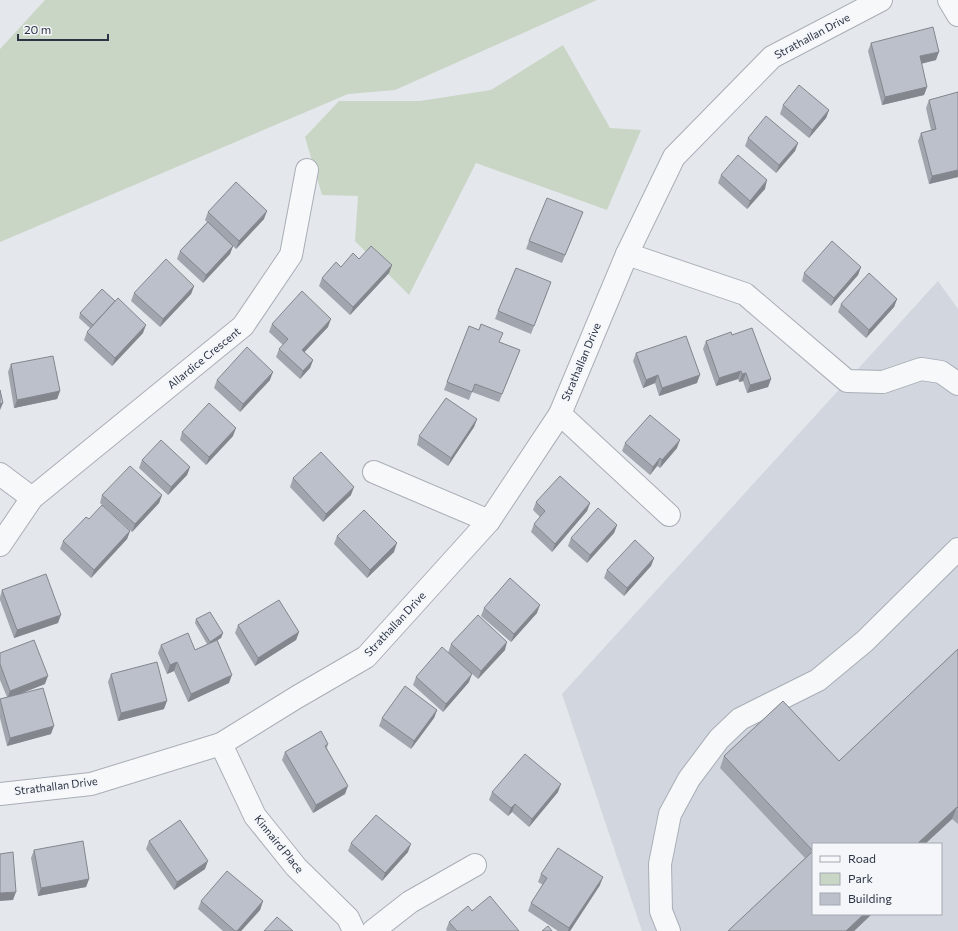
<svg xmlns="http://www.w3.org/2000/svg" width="958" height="931" viewBox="0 0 958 931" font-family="Commissioner,sans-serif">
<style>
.built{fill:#d2d6de;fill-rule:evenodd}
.green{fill:#c9d6c5}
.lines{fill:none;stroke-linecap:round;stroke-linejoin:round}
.minor-casing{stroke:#a9aeb7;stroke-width:24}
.minor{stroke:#f7f8fa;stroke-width:22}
.wall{fill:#a1a5ae}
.shaded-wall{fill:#83868d}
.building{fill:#bbc0ca;stroke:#83868d}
.labels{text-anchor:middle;stroke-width:4;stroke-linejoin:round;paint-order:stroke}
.street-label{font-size:11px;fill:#2b3445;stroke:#f4f6f9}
</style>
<rect width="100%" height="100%" fill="#e4e7ec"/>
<path class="built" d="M938,281L958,309V931H642L562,694ZM813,844H941V914H813Z"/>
<g class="green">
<path d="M45,0H597L395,90L348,94L0,242V49Z"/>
<path d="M563,45L610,128L641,130L607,210L476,163L409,295L355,241L358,196L322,195L305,137L339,101H420L491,90Z"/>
</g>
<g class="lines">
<g class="minor-casing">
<g id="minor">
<path d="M949,0L958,15"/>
<path d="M627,254L745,294L847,381L883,382L921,369L941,372L958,384"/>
<path d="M560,414L669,515"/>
<path d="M374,472L489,521"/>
<path d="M0,474L32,498"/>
<path d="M0,545L32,498L243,326L291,255L307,170"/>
<path d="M221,744L255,816L296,867L348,918L354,931"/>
<path d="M0,794L91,784L221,744L297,697L366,657L489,521L560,414L627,254L674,157L772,57L881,0"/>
<path d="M373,931L410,902L475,865"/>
<path d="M669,931L661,911L660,864L670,814L689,779L719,739L740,719L818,680L865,641L958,549"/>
</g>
</g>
<use href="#minor" class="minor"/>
</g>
<g class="wall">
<path d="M871,43L936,60L921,63L927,87L924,95L882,105L868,51Z"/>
<path d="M958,92V177L929,184L918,141L921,133L931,130L926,108L929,100Z"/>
<path d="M783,105L829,110L826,118L809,138L780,114Z"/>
<path d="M748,138L798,143L795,151L776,173L745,146Z"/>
<path d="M721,175L765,189L747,209L718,183Z"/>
<path d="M208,212L264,219L236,249L233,246L230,254L203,283L177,259L180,251L207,222L205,220Z"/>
<path d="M583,212L562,263L526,249L529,241Z"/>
<path d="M359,259L392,265L389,273L350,315L319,286L322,278L341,267Z"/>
<path d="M861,267L858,275L831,306L802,281L804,273Z"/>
<path d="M194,286L191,294L160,327L131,301L134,293Z"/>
<path d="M548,290L531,334L495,319L498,311Z"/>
<path d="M897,299L894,307L866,338L838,312L841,304Z"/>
<path d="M80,313L143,333L112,366L84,340L87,332L90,328L79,318Z"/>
<path d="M272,324L328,327L304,352L313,360L310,368L300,379L276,357L279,349L283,345L269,332Z"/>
<path d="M732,335L771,379L768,387L747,393L743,381L739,382L738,379L716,386L703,349L706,341Z"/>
<path d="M500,342L520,350L499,402L472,392L469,400L444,390L447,382Z"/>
<path d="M636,353L697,383L659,396L655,383L643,388L633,361Z"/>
<path d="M11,364L60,391L57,399L14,408L8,372Z"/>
<path d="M217,380H270L240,412L214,388Z"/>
<path d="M477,419L474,427L448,466L417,445L419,436Z"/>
<path d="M182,432L233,436L206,465L180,440Z"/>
<path d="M625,443L677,448L660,468L657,466L650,475L622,451Z"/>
<path d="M142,460L190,467L187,475L168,495L139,468Z"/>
<path d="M293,478L351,495L323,522L290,487Z"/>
<path d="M102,495H162L159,503L132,532L100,503Z"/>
<path d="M536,502L590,503L587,511L552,552L531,532L534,524L540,517L533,510Z"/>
<path d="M89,519L130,531L127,539L91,578L60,549L63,541Z"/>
<path d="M617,525L614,533L587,563L568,546L571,538Z"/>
<path d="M337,536L394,552L367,578L334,544Z"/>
<path d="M654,558L651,566L624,596L604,578L607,570Z"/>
<path d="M2,590L58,623L14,638L0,600V597Z"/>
<path d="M484,608L537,613L511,642L481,616Z"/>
<path d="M196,619L223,633L221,638L217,640L229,683L188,702L174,671L167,674L158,653L161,645L195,650L207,644L195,623Z"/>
<path d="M238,625L299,632L296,640L255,666L235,633Z"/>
<path d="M451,644L505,650L478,679L448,653Z"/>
<path d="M958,649V824L952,819L925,844H813V914H872L854,931H728L805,858L720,768L724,756L783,701L839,761Z"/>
<path d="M0,653L45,684L19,694L51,734L7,746L0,718V699L7,697L0,680Z"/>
<path d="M111,674L164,709L118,721L108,682Z"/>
<path d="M416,677L469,682L443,712L413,685Z"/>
<path d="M437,710L434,718L411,749L379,726L382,718Z"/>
<path d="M328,744L327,748L345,794L313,813L282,760L285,752Z"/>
<path d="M492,792H558L529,827L512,812L508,816L489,800Z"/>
<path d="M149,841L205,869L174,890L146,849Z"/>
<path d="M351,843L408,852L382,881L348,851Z"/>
<path d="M34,850L89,879L86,887L38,896L31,858Z"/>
<path d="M541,874L600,885L570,931H558L528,911L531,903L543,885L538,882Z"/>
<path d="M201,901H263L260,910L241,931H223L198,909Z"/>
<path d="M472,911L519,931H447L446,930L449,922Z"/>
</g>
<g class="shaded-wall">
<path d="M939,52L936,60L917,65L920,56Z"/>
<path d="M927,87L924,95L882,105L885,97Z"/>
<path d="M829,110L826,118L809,138L812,130Z"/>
<path d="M798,143L795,151L776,173L779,165Z"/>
<path d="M958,170V177L929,184L932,176Z"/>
<path d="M767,180L765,189L747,209L750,201Z"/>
<path d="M267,211L264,219L236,249L239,241Z"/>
<path d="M233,246L230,254L203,283L206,275Z"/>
<path d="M392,265L389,273L350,315L353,307Z"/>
<path d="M861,267L858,275L831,306L834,298Z"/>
<path d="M194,286L191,294L160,327L163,319Z"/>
<path d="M897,299L894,307L866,338L869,330Z"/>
<path d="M331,319L328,327L299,358L302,350Z"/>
<path d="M146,325L143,333L112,366L115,358Z"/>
<path d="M313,360L310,368L300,379L303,371Z"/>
<path d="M741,371L738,379L716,386L719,378Z"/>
<path d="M273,372L270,380L240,412L243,404Z"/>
<path d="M746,373L743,381L739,382L742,374Z"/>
<path d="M658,375L655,383L643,388L646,380Z"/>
<path d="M700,375L697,383L659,396L662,388Z"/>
<path d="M771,379L768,387L747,393L750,385Z"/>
<path d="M60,391L57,399L14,408L17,400Z"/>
<path d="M3,403L0,410V404Z"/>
<path d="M477,419L474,427L448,466L451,458Z"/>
<path d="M236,428L233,436L206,465L209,457Z"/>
<path d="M680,440L677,448L660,468L662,460Z"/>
<path d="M660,458L657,466L650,475L653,467Z"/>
<path d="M190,467L187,475L168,495L171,487Z"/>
<path d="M354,487L351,495L323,522L326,514Z"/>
<path d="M162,495L159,503L132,532L135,524Z"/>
<path d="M590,503L587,511L552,552L555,544Z"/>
<path d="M617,525L614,533L587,563L590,555Z"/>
<path d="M130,531L127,539L91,578L94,570Z"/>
<path d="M397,543L394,552L367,578L370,570Z"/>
<path d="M654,558L651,566L624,596L627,588Z"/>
<path d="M540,605L537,613L511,642L514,634Z"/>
<path d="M61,615L58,623L14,638L17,630Z"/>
<path d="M299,632L296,640L255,666L258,658Z"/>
<path d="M223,633L221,638L208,646L210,642Z"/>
<path d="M507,642L505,650L478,679L481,671Z"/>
<path d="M177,662L174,671L167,674L170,665Z"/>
<path d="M472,674L469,682L443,712L446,704Z"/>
<path d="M232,675L229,683L188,702L191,694Z"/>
<path d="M48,676L45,684L7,699L10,691Z"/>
<path d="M167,701L164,709L118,721L121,713Z"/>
<path d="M437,710L434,718L411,749L414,741Z"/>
<path d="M54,726L51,734L7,746L10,738Z"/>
<path d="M561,784L558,792L529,827L532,819Z"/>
<path d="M348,786L345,794L313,813L316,805Z"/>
<path d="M515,804L512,812L508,816L511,808Z"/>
<path d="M957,807L952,819L925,844H917Z"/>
<path d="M411,844L408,852L382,881L385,873Z"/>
<path d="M208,861L205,869L174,890L177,882Z"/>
<path d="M603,877L600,885L570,931H568L569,928Z"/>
<path d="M89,879L86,887L38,896L41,888Z"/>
<path d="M16,892L13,900L0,901V893Z"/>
<path d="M263,901L260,910L241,931H237Z"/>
<path d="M864,914H872L854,931H846Z"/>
</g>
<g class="building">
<path d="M933,27L939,52L920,56L927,87L885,97L871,43Z"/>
<path d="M799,85L829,110L812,130L783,105Z"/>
<path d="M958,92V170L932,176L921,133L936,129L929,100Z"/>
<path d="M766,116L798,143L779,165L748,138Z"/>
<path d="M738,155L767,180L750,201L721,175Z"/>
<path d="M236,182L267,211L239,241L208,212Z"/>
<path d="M547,198L583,212L565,255L529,241Z"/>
<path d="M208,222L233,246L206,275L180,251Z"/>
<path d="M832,241L861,267L834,298L804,273Z"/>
<path d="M371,246L392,265L353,307L322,278L336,262L341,267L353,253L359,259Z"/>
<path d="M166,259L194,286L163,319L134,293Z"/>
<path d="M516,268L551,282L534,326L498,311Z"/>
<path d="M869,273L897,299L869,330L841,304Z"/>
<path d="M102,289L115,301L93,325L80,313Z"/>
<path d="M302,291L331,319L302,350L313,360L303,371L279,349L288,339L272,324Z"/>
<path d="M118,298L146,325L115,358L87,332Z"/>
<path d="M481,324L503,333L499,342L520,350L502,394L475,384L472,392L447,382L469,326L479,330Z"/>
<path d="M752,328L771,379L750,385L746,373L742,374L741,371L719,378L706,341L731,332L732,335Z"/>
<path d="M686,336L700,375L662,388L658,375L646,380L636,353Z"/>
<path d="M247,347L273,372L243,404L217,380Z"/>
<path d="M53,356L60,391L17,400L11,364Z"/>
<path d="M0,390L3,403L0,404Z"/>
<path d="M446,398L477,419L451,458L419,436Z"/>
<path d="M209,403L236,428L209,457L182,432Z"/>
<path d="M650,415L680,440L662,460L660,458L653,467L625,443Z"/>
<path d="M161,440L190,467L171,487L142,460Z"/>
<path d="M321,452L354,487L326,514L293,478Z"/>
<path d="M130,466L162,495L135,524L102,495Z"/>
<path d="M560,476L590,503L555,544L534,524L545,511L536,502Z"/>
<path d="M102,505L130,531L94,570L63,541L86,517L89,519Z"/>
<path d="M598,508L617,525L590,555L571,538Z"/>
<path d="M364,510L397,543L370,570L337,536Z"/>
<path d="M635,540L654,558L627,588L607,570Z"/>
<path d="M46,574L61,615L17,630L2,590Z"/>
<path d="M510,578L540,605L514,634L484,608Z"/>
<path d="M279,600L299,632L258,658L238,625Z"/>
<path d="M210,612L223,633L210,642L196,619Z"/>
<path d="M478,615L507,642L481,671L451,644Z"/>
<path d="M188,633L195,650L217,640L232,675L191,694L177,662L170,665L161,645Z"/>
<path d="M34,640L48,676L10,691L0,664V653Z"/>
<path d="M442,647L472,674L446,704L416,677Z"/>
<path d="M958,649V808L957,807L917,844H813V851L724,756L783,701L839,761Z"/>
<path d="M157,662L167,701L121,713L111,674Z"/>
<path d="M405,686L437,710L414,741L382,718Z"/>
<path d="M43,688L54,726L10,738L0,699Z"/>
<path d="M321,731L328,744L325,746L348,786L316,805L285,752Z"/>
<path d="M525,754L561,784L532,819L515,804L511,808L492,792Z"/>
<path d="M376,815L411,844L385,873L351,843Z"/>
<path d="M180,820L208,861L177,882L149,841Z"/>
<path d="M83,841L89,879L41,888L34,850Z"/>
<path d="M558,848L603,877L569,928L531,903L547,878L541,874Z"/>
<path d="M813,851V914H864L846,931H728Z"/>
<path d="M13,852L16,892L0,893V854Z"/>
<path d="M227,871L263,901L237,931H235L201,901Z"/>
<path d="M490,896L519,931H457L449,922L468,906L472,911Z"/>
<path d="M277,917L293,931H264Z"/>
<path d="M548,926L552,931H542Z"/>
</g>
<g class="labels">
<g class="street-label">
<text transform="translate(812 36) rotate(-28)" y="4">Strathallan Drive</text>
<text transform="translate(204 358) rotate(-39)" y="4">Allardice Crescent</text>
<text transform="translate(581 362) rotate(-67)" y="4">Strathallan Drive</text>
<text transform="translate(395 624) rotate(-47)" y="4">Strathallan Drive</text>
<text transform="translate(56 786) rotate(-7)" y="4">Strathallan Drive</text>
<text transform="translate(279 844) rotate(51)" y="4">Kinnaird Place</text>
</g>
</g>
<rect x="812" y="843" width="130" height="72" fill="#f4f6f9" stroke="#a4a8b1"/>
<rect x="820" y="856" width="20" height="6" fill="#f7f8fa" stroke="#a4a8b1"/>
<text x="848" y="863" font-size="12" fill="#2b3445">Road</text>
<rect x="820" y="873" width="20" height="12" fill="#c9d6c5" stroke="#a4a8b1"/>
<text x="848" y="883" font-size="12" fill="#2b3445">Park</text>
<rect x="820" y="893" width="20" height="12" fill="#bbc0ca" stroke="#a4a8b1"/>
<text x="848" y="903" font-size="12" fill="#2b3445">Building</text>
<path d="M18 34v6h90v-6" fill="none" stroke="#2b3445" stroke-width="2"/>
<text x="24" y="34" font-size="12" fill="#2b3445" stroke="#f4f6f9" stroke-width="3" paint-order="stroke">20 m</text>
</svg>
